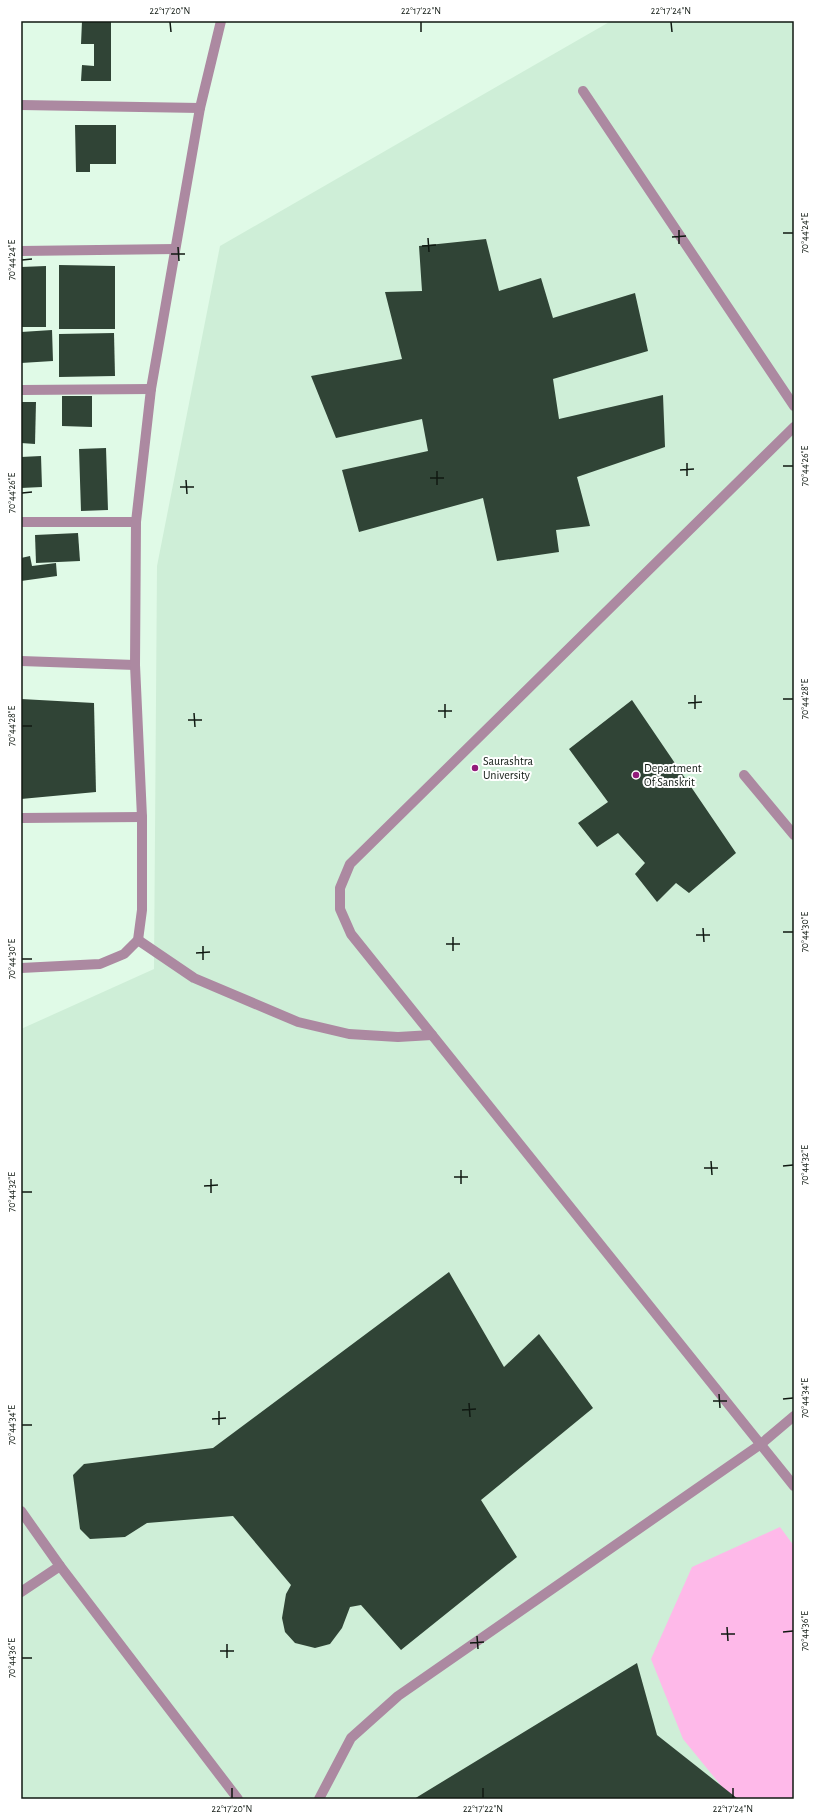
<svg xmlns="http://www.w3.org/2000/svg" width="815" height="1820" viewBox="0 0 815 1820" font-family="'Alegreya Sans',sans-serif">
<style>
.built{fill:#ceeed7}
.green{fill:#feb9e9}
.building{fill:#304436}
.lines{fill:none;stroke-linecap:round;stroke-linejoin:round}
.service{stroke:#ac89a1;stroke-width:10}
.minor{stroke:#ac89a1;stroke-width:10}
.tertiary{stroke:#ac89a1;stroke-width:10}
.ticks{fill:none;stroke:#101912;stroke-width:1.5}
.poi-dot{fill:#921b7a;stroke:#fff;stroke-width:1.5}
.labels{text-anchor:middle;stroke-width:4;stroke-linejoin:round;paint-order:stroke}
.poi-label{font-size:12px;fill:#101912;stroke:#fff;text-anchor:start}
.neatline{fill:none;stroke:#101912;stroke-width:1.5}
.ticks-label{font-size:10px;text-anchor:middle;fill:#101912}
</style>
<rect width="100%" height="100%" fill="#e0fae7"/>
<path class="built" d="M611,21H794V1799H21V1029L154,969L157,566L220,246Z"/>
<path class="green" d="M780,1527L794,1546V1799H732L683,1739L651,1659L692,1567Z"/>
<g class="building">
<path d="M82,21H111V81H81L82,65L94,66V44H81Z"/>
<path d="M75,125H116V164H90V172H76Z"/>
<path d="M486,239L499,291L541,278L553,318L635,293L648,351L553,379L559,419L663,395L665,447L577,477L590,526L556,530L559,552L497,561L483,498L359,532L342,470L428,451L422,419L336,438L311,376L402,359L385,292L422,291L419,246Z"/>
<path d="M59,265L115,266V329H59Z"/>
<path d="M46,266V327H21V267Z"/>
<path d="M52,330L53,361L21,363V332Z"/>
<path d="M114,333L115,376L59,377V334Z"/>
<path d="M62,396H92V427L62,426Z"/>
<path d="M21,402H36L35,444L21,443Z"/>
<path d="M106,448L108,510L81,511L79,449Z"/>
<path d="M41,456L42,487L21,488V457Z"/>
<path d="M78,533L80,561L36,563L35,535Z"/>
<path d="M30,556L32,566L56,563L57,576L21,581V558Z"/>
<path d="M21,699L94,703L96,792L21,799Z"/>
<path d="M632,700L736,853L689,893L676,883L657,902L635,874L645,863L618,833L597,847L578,823L608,802L569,749Z"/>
<path d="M449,1272L504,1367L539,1334L593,1408L481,1500L517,1557L401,1650L361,1605L350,1607L342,1628L330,1644L315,1648L295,1643L285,1632L282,1618L286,1594L291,1585L233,1516L147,1523L125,1537L90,1539L80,1529L73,1475L84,1464L213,1448Z"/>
<path d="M637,1663L657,1735L738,1799H414Z"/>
</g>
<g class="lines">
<g class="service">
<path d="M583,91L794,406"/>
<path d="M794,427L350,864L340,888V909L351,934L794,1486"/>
<path d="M21,1511L60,1566L238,1799"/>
<path d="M21,1592L60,1566"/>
<path d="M319,1799L351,1738L398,1696L761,1444L794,1416"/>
</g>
<g class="minor">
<path d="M21,105L200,108"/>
<path d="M21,251L175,249"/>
<path d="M21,390L151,389"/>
<path d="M21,522H136"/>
<path d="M21,661L135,665"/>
<path d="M744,775L794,835"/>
<path d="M21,818L142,817"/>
<path d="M138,940L194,978L298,1022L349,1034L398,1037L432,1035"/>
</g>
<path class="tertiary" d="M21,968L100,964L124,954L138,940L142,910V817L135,665L136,522L151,389L200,108L221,21"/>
</g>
<path class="ticks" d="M170,22L171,32M421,22V32M671,22L672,32M679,230V244M783,233H793M672,237L686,236M428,238L429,252M422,246L436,245M178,247L179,261M171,254H185M22,260L32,259M687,463V476M783,466H793M680,470L694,469M437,471V485M430,478H444M186,480L187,494M180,487H194M22,493L32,492M695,695V709M783,699H793M688,703L702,702M445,704V718M438,711H452M194,713L195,727M188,720H202M22,726H32M703,928L704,942M783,932H793M696,935H710M453,937V951M446,944H460M203,946V960M196,953L210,952M22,959H32M711,1161L712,1175M783,1166L793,1165M704,1168H718M461,1170V1184M454,1177H468M211,1179V1193M204,1186L218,1185M22,1192H32M719,1394L720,1408M783,1399L793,1398M713,1401H727M469,1403L470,1417M462,1410L476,1409M219,1411V1425M212,1419L226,1418M22,1425H32M727,1627L728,1641M783,1632L793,1631M721,1634H735M477,1636L478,1649M470,1643L484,1642M227,1644V1658M220,1651H234M22,1658H32M232,1788V1798M483,1788V1798M733,1788V1798"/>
<g class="poi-dot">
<circle cx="475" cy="768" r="4"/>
<circle cx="636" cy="775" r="4"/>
</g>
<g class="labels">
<g class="poi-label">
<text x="483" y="765">Saurashtra<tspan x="483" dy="14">University</tspan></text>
<text x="644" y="772">Department<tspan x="644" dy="14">Of Sanskrit</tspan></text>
</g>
</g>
<rect width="815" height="1820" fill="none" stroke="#ffffff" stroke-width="44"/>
<rect x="22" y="22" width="771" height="1776" class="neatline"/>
<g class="ticks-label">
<text x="170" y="14">22°17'20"N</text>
<text x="421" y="14">22°17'22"N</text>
<text x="671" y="14">22°17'24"N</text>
<text transform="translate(804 233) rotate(-90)" y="4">70°44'24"E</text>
<text transform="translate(11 260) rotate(-90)" y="4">70°44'24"E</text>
<text transform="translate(804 466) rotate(-90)" y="4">70°44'26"E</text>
<text transform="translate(11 493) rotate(-90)" y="4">70°44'26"E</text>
<text transform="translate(804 699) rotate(-90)" y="4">70°44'28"E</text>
<text transform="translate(11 726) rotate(-90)" y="4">70°44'28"E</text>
<text transform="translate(804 932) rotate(-90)" y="4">70°44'30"E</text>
<text transform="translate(11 959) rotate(-90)" y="4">70°44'30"E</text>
<text transform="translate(804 1165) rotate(-90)" y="4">70°44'32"E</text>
<text transform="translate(11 1192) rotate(-90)" y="4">70°44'32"E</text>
<text transform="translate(804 1398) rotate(-90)" y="4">70°44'34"E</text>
<text transform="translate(11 1425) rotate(-90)" y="4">70°44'34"E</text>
<text transform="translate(804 1631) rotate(-90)" y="4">70°44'36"E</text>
<text transform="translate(11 1658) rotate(-90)" y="4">70°44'36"E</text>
<text x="232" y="1812">22°17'20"N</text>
<text x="483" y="1812">22°17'22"N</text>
<text x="733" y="1812">22°17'24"N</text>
</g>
</svg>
